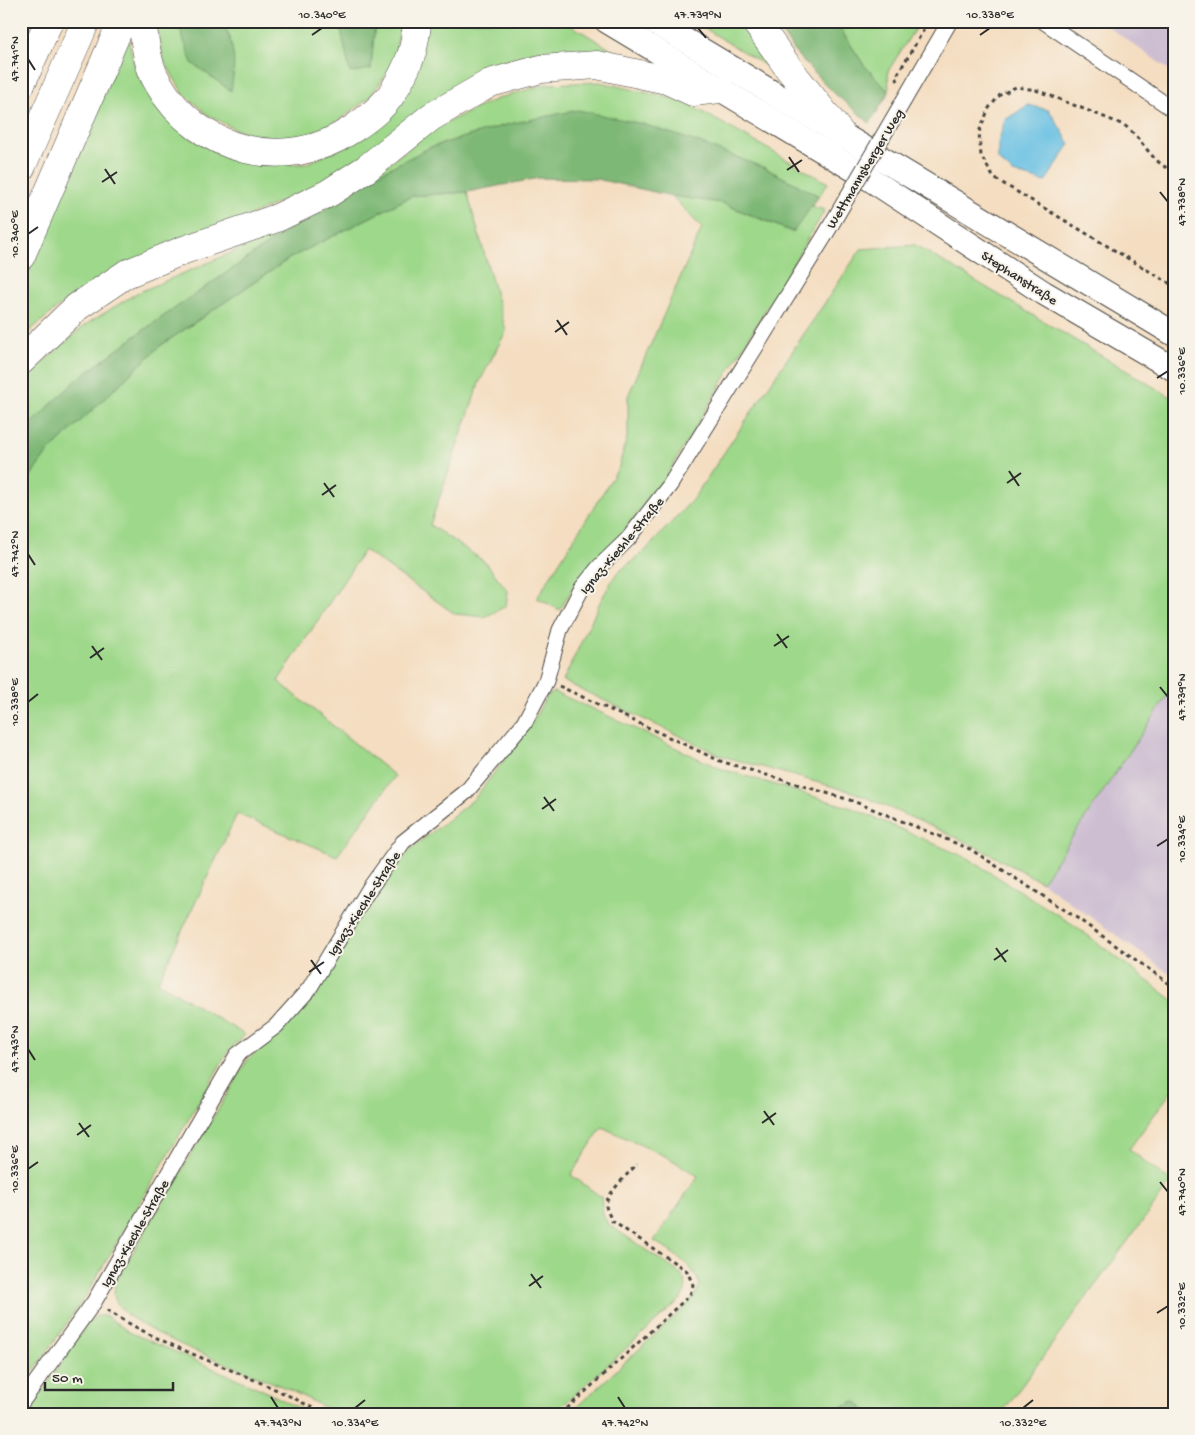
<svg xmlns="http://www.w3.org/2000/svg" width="1195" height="1435" viewBox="0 0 1195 1435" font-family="'Gochi Hand',sans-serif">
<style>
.industrial{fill:#cdbed2}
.green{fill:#9ed88a;stroke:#64825a}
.forest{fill:#7eb876;stroke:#547250}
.water{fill:#66c0e3;stroke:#487687}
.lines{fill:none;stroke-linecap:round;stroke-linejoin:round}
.minor-casing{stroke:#494641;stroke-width:17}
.primary-casing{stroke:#494641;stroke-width:26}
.motorway-casing{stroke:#494641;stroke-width:29}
.path{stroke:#494641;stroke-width:3;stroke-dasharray:4 4;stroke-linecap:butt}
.minor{stroke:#fff;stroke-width:15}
.primary{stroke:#fff;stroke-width:24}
.motorway{stroke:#fff;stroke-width:28}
.minor-bridge-casing{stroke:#494641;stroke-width:17;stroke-linecap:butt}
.minor-bridge{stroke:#fff;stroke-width:15}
.ticks{fill:none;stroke:#2b2b2b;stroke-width:2}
.labels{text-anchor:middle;stroke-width:4;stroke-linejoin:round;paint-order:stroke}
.street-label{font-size:14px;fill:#2b2b2b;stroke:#f7f3e8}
.neatline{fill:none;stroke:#2b2b2b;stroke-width:2}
.ticks-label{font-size:12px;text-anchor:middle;fill:#2b2b2b}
</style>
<rect width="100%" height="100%" fill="#f7f3e8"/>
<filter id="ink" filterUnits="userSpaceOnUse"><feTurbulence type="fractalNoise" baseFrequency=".02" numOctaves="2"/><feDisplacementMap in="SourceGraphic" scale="10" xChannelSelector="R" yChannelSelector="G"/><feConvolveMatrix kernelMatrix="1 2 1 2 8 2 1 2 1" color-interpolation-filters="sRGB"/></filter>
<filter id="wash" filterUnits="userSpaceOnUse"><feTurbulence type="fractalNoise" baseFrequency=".0096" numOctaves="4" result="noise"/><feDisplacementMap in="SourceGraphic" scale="20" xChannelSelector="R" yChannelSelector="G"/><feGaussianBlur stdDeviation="1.12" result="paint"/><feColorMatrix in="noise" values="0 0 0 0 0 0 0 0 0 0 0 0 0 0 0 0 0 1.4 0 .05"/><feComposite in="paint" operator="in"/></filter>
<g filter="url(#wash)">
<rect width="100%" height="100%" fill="#f4ddc0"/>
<g class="industrial">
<path d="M1100,21H1174V73Z"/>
<path d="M1174,686V977L1042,882Z"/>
</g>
<g class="green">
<path d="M154,21H181L180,30L231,40L222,21H338L341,30L371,69L375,21L401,22L393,65L369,98L339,120L305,136L266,139L235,129L208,115L183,93L164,61Z"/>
<path d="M426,21H564L622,56L592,51H537L485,67L426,105L359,159L322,183L72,296L21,338V290L128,37L136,72L158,109L185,135L220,154L259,164H305L352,144Z"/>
<path d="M693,21H740L771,69Z"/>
<path d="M835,21H920L888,71L889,92L864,65Z"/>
<path d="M600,82L683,101L828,183L819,196L765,168L643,124H509L431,147L370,178L436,127L499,98L547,84Z"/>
<path d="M467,192L506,331L479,383L430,525L485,562L508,591L506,606L485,617L455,614L364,550L278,681L395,776L337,856L237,814L158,982L245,1035L229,1050L85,1297L21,1389V489L48,452L160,346L290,258L412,196Z"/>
<path d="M672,196L722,203L792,232L812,206L825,210L664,480L622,533L575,584L560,610L537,598L619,467L628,433V396L702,228Z"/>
<path d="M294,226L138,334L78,379L21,433V392L41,364L85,325L137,293Z"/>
<path d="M915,245L1174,399V686L1042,882L973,845L856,793L722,756L563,681L601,600L616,574L646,550L693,499L861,249Z"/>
<path d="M554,692L593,709L719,768L852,808L967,858L1074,925L1174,1001V1088L1129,1149L1171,1182L1001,1414H870L855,1401L826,1414H569L687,1305L695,1296L700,1285C692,1263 672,1253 654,1241L698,1176L669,1158L602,1127L571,1175L601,1197L603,1215L608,1224L681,1274C688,1284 687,1290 680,1300L553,1414H336C313,1401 291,1390 267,1380C235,1366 134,1331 118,1305C112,1296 114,1288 117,1279L248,1059L282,1031L316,994L374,892L411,849L474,799L531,725L546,697Z"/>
<path d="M97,1316H106L129,1332L263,1390L311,1414H25L32,1407L89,1321Z"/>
</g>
<g class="forest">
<path d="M181,21H222C235,47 236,62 231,91L192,63L180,30Z"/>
<path d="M338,21H375L371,69L350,73L341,30Z"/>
<path d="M774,21H835L864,65L889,92L870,123L834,93L796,54Z"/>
<path d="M578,110L643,124L697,142L765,168L819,196L793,232L722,203L672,196L597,179L539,178L467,192L412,196L290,258L160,346L48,452L21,489V433L78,379L138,334L294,226L335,203L370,178L431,147L509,124Z"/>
<path d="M855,1401L870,1414H826Z"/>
</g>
<path class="water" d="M1028,105L1049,110L1070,144L1045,182L1013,173L998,160V143L1005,120Z"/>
</g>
<g filter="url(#ink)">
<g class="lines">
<g class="minor-casing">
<g id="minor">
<path d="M1043,21L1174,110"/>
<path d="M904,100L950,21"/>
<path d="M21,1403L94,1302L237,1055L276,1026L309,989L369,889L403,842L466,792L524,723L546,681L560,630L582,588L599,567L628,539L670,485L824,237"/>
</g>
</g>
<g class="primary-casing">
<g id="primary">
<path d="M607,21L870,179L1044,293L1174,369"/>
<path d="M653,21L1174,334"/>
</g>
</g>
<g class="motorway-casing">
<g id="motorway">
<path d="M142,21C145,42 147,65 158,83C197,152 286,174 351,130C366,120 383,108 393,92C399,82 406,70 410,58C415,47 415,33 418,21"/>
<path d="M755,21L790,70L841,134"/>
<path d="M21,84L49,21"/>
<path d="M21,168L86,21"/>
<path d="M21,256L122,21"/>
<path d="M21,361L77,307L126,274L184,250L277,218L329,193L366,169L431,117L490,83L541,69L597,65L667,80L693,92L720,89"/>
</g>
</g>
<g class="path">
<path d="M898,81L896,77L929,21"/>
<path d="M1174,171C1152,164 1142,138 1124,125L1036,90L1016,87L1000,95L989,108L979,132L981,156L994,178L1174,286"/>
<path d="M559,686L720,761L853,801L970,849L1077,918L1174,987"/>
<path d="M107,1310C174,1354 254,1373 323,1414"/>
<path d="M561,1414L690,1295L693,1285L687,1271L612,1221C610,1216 607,1211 606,1206C605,1195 630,1172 637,1164"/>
</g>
<use href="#minor" class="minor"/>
<use href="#primary" class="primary"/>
<use href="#motorway" class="motorway"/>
<g class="minor-bridge-casing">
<path id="minor-bridge" d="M824,237L904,100"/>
</g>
<use href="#minor-bridge" class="minor-bridge"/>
</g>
</g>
<path class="ticks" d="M698,28L706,38M312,35L322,28M980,35L990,28M28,59L35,70M789,157L799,172M105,169L115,184M787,170L802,160M102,182L117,172M1160,192L1168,202M28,234L38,227M557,320L567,335M555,332L569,322M1157,378L1168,371M1009,471L1019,486M324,483L334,497M1007,483L1021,473M322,495L336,485M28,554L35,565M777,634L787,648M92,646L102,660M774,646L789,636M90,658L104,648M1160,687L1168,697M28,702L38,694M544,797L554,811M542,809L556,799M1157,846L1168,839M996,948L1006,962M311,960L321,974M994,960L1008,950M309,972L324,962M28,1049L35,1060M764,1111L774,1125M79,1123L89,1137M762,1123L776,1113M77,1135L91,1125M28,1169L38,1162M1160,1182L1168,1192M531,1274L541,1288M529,1286L543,1276M1157,1313L1168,1306M271,1397L278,1408M618,1397L625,1408M355,1408L365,1400M1023,1408L1033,1400"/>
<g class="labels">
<g class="street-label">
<text transform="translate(864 168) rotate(-59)" y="5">Wettmannsberger Weg</text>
<text transform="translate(1020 277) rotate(33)" y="5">Stephanstraße</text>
<text transform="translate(621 545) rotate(-50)" y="5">Ignaz-Kiechle-Straße</text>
<text transform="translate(363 903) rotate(-57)" y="5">Ignaz-Kiechle-Straße</text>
<text transform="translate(134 1233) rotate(-60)" y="5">Ignaz-Kiechle-Straße</text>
</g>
</g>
<rect width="1195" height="1435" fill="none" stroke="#f7f3e8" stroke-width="55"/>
<path d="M45 1382v8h128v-8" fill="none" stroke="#2b2b2b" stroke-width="2.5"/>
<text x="52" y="1382" font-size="15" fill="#2b2b2b" stroke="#f7f3e8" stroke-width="4" paint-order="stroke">50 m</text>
<rect x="28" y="28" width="1140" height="1380" class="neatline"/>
<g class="ticks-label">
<text x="322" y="18">10.340°E</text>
<text x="698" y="18">47.739°N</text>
<text x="990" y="18">10.338°E</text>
<text transform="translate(14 59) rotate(-90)" y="4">47.741°N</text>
<text transform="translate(1181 202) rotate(-90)" y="4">47.738°N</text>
<text transform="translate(14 234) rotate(-90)" y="4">10.340°E</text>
<text transform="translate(1181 371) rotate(-90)" y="4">10.336°E</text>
<text transform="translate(14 554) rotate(-90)" y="4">47.742°N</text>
<text transform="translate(1181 697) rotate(-90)" y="4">47.739°N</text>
<text transform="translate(14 702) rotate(-90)" y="4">10.338°E</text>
<text transform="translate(1181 839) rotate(-90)" y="4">10.334°E</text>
<text transform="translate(14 1049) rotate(-90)" y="4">47.743°N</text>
<text transform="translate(14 1169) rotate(-90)" y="4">10.336°E</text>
<text transform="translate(1181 1192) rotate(-90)" y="4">47.740°N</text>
<text transform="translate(1181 1306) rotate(-90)" y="4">10.332°E</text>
<text x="278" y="1426">47.743°N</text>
<text x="355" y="1426">10.334°E</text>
<text x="625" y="1426">47.742°N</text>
<text x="1023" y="1426">10.332°E</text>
</g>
</svg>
